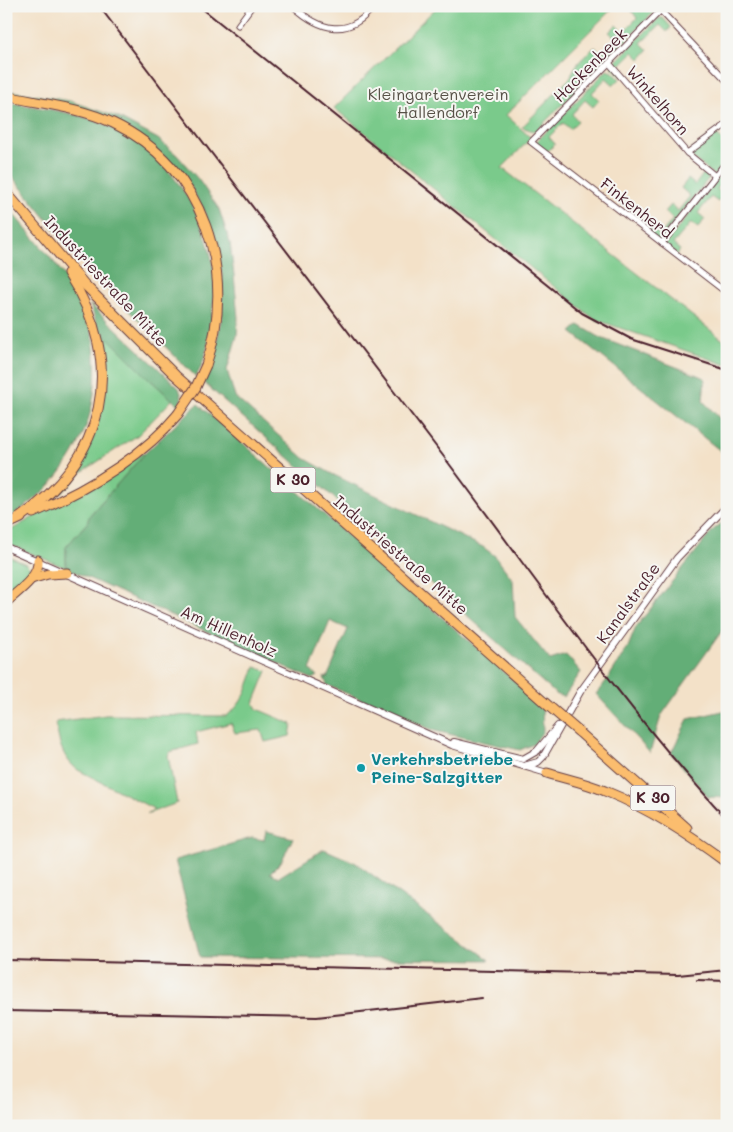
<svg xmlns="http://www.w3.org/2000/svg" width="733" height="1132" viewBox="0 0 733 1132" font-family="Mali,sans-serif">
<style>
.green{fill:#7aca8b;stroke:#62745b}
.forest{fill:#63ae77;stroke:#566651}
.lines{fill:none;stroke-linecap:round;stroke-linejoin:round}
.minor-casing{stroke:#633c43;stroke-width:7}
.tertiary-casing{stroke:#633c43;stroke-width:8}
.primary-casing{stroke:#633c43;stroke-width:11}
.trunk-casing{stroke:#633c43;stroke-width:11}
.minor{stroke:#fff;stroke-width:5}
.tertiary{stroke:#fff;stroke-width:6}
.primary{stroke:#fbbd6e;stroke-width:9}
.trunk{stroke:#fbbd6e;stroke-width:9}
.rail{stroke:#4a1f2b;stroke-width:2}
.trunk-bridge-casing{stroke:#633c43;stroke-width:11;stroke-linecap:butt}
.trunk-bridge{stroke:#fbbd6e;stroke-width:9}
.culture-dot{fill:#0f9aa8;stroke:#f6f6f2;stroke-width:2}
.labels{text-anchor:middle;stroke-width:4;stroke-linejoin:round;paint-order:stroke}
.shield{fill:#f6f6f2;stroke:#7e6067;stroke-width:1}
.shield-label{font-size:15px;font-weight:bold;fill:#4a1f2b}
.street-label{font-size:16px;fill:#4a1f2b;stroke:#f6f6f2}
.park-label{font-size:16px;fill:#585248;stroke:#f6f6f2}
.culture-label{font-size:16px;font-weight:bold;fill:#0d838f;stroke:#f6f6f2;text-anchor:start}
</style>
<rect width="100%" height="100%" fill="#f6f6f2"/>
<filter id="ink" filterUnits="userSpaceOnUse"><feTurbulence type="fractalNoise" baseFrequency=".02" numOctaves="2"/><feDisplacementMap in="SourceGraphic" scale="10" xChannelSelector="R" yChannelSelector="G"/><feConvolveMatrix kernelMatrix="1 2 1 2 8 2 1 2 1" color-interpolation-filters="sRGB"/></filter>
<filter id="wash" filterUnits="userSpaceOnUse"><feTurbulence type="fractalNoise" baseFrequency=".0096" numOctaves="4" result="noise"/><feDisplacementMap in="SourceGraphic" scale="20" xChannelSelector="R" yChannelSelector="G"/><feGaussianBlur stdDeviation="1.12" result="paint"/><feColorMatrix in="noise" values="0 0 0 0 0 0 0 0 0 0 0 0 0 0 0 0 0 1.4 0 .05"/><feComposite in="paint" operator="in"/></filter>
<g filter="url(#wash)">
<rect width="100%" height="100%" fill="#f3e1c8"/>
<g class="green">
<path d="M438,6H615L506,115L531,138L502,168L727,343V365L594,319L334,108Z"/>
<path d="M635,6H642L646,9L649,6H660L535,132L522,127L571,77C574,64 585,56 595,47L602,53L616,39L609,32L616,25L623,32L637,18L631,10Z"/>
<path d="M659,18H663L671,27L667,32L660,25L641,43L648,50L640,59L633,52L618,67L625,74L622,77L611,66Z"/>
<path d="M607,70L613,72L620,79L614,85L606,78L592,93L599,100L593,107L585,100L572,114L578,121L570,129L563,123L549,137L555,144L546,153L534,144Z"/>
<path d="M6,90L70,101L117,117L113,120L6,93Z"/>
<path d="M714,133L727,144V161L715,176L687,153Z"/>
<path d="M704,173L709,178L659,241L648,232L651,228L660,235L673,219L665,212L671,205L678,211L690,196L681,188L688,179L695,185Z"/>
<path d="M720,174L725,178L717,189L724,195L718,202L711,197L698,213L705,219L698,228L691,223L673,244L680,250L677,255L665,245Z"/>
<path d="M98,328L147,377L173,399L138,435L79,474L69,487L42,505C94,461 116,394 98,328Z"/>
<path d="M143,453L144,454L90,515L87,523L66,547V568L6,543V533Z"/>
<path d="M6,555L26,564L32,570L6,596Z"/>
<path d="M255,667L267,671L254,703L257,709L292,724L290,736L265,742L261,730L235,733L231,723L196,732L198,744L170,752L168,756L177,803L147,814L154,809L78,770C62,758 58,741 56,722L106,715L226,716C244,704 248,686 255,667Z"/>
</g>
<g class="forest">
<path d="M6,102C46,109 88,113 124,134C175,163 210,221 215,281C216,291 213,304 212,315C210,338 207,356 196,377L105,287L66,243L6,169Z"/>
<path d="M117,117L158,139L177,155L198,179L219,209L230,243L234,275L238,318L237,336L227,370L235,397L304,458L332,474L483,547L495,556L513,580L515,617L550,660L566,655L581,672L564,697L557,695L203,382L217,341L222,315V275L214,236L204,211L191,188L113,120Z"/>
<path d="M6,205C32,238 63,267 82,304C91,321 94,340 95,359C100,426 64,487 6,519Z"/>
<path d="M90,304L179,388L182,397L179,406L147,377L98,328Z"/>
<path d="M579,325L601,338L705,378L703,401L727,426V456L571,332Z"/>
<path d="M198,404L542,705L543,731L534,744L520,750L435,731L327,685L324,677L327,678L348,629L330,621L310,670L317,676L312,679L66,568V547L87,523L90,515L144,454Z"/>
<path d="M727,519V624L661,716L650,753L596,694L607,680L628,647L636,627L713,530Z"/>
<path d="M727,710V798L708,797L671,753L688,719Z"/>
<path d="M266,831L293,838L281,862L270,873L279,877L324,849L356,863L490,960L200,957L175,860L252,838L264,840Z"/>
</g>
</g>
<g filter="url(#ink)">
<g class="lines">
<g class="minor-casing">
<g id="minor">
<path d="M293,6C320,31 349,39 374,6"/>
<path d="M665,6L531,142L727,293"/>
<path d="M661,11L727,81"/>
<path d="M238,25L252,6"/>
<path d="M609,63L687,153L715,176"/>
<path d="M687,153L727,124"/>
<path d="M662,243L727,161"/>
</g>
</g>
<g class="tertiary-casing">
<g id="tertiary">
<path d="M6,547L452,745L547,773"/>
<path d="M454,742L523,759L537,751L558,726"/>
<path d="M524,766L538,762L543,757L580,692L644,604L677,558L727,506"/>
</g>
</g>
<g class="primary-casing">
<g id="primary">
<path d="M31,579L48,574L67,573"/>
<path d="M6,602C17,592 40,577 38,560"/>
</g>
</g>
<g class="trunk-casing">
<g id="trunk">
<path d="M6,96C42,104 79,107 113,123C204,166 238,273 206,365"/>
<path d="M6,192L85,285L175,375L544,702"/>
<path d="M33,513C86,490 141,459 178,414"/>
<path d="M16,520C107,460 127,364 68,273"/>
<path d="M6,525L21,518"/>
<path d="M579,732L687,828"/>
<path d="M547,773C566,779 587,783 605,791C650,809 688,834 727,863"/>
</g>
</g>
<use href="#minor" class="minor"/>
<use href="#tertiary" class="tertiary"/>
<use href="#primary" class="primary"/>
<use href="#trunk" class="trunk"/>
<g class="rail">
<path d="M99,6C213,157 330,306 444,457C536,579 623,707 727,819"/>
<path d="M199,6L582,313L631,339L727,370"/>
<path d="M6,960L678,975L727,970"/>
<path d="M697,980L727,981"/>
<path d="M6,1011L317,1017L482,998"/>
</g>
<g class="trunk-bridge-casing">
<g id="trunk-bridge">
<path d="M178,414L196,387L206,365"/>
<path d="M544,702L579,732"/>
</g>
</g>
<use href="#trunk-bridge" class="trunk-bridge"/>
</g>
</g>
<circle class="culture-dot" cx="361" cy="768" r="5"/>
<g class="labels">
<g class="shield">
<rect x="270.5" y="467.5" width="45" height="25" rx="4"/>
<rect x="630.5" y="785.5" width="45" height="25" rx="4"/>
</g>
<g class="shield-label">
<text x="293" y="485">K 30</text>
<text x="653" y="803">K 30</text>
</g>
<g class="street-label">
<text transform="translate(590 65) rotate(-45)" y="6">Hackenbeek</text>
<text transform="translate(658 100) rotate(49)" y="6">Winkelhorn</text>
<text transform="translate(637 208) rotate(38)" y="6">Finkenherd</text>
<text transform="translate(106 281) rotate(47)" y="6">Industriestraße Mitte</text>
<text transform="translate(401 555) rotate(41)" y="6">Industriestraße Mitte</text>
<text transform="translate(628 603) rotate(-54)" y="6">Kanalstraße</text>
<text transform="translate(229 631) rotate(24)" y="6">Am Hillenholz</text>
</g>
<g class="park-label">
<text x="438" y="100">Kleingartenverein<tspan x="438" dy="18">Hallendorf</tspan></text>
</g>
<g class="culture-label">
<text x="371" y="765">Verkehrsbetriebe<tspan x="371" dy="18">Peine-Salzgitter</tspan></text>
</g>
</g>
<rect width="733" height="1132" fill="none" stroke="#f6f6f2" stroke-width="25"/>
</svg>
